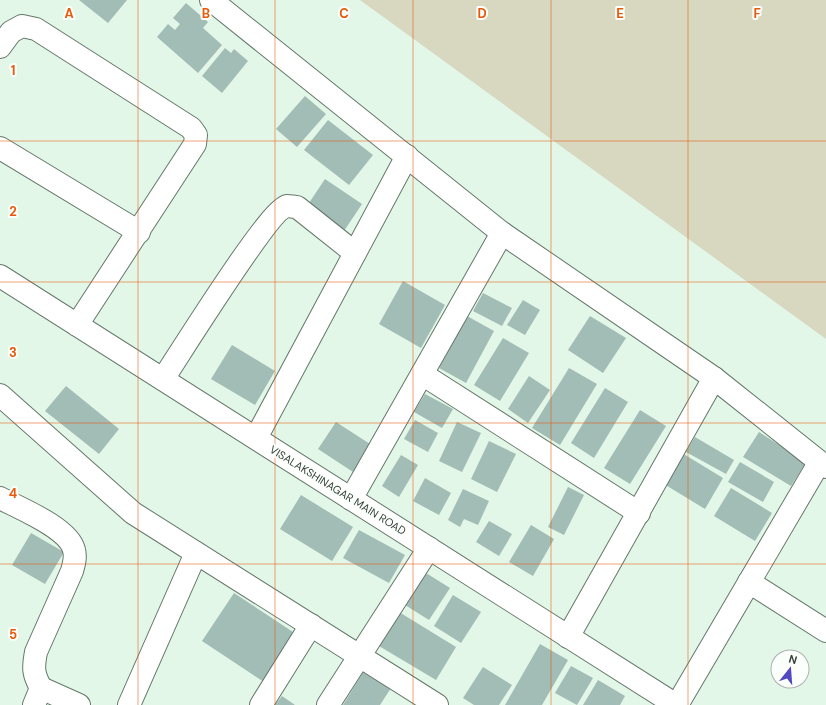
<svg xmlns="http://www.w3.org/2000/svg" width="826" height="705" viewBox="0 0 826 705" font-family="'DM Sans',sans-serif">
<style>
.green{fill:#d8d7bf}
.building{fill:#a2bcb6}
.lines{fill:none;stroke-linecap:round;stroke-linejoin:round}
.minor-casing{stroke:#65786b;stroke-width:24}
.minor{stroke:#fff;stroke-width:22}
.grid{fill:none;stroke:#e8590c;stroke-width:1;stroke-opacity:0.55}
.labels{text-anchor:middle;stroke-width:4;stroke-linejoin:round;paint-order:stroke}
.street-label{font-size:11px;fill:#373f39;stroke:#fbfffc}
.grid-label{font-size:13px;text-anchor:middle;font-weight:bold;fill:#e8590c;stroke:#fbfffc;stroke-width:4;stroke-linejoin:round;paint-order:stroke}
</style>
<rect width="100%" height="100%" fill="#e2f7e8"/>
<path class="green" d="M360,0H826V339Z"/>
<g class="building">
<path d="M79,0H127L108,23Z"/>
<path d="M186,3L208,22L203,28L222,45L198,73L157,37L168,24L175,30L180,24L173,18Z"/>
<path d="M225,48L231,53L234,49L248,61L222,93L202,76Z"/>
<path d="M305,96L326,114L297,147L276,129Z"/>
<path d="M328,120L373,155L349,185L304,150Z"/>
<path d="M325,179L362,204L342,234L305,209Z"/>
<path d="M403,281L445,305L421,348L379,324Z"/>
<path d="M483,293L512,308L502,326L473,311Z"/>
<path d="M523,300L540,310L525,335L507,325Z"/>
<path d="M467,316L494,331L466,383L439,368Z"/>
<path d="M590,316L626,338L603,373L568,350Z"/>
<path d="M503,338L529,353L500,401L474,385Z"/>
<path d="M232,345L275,371L255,405L211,379Z"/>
<path d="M569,368L597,384L560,445L532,428Z"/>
<path d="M529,376L550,390L528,423L508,409Z"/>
<path d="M66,386L119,429L99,454L45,411Z"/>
<path d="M605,388L628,402L594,458L571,443Z"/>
<path d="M425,394L453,409L442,428L414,412Z"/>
<path d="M640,410L666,426L630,484L604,468Z"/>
<path d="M415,420L438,433L428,452L404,439Z"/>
<path d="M336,422L370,444L353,472L318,449Z"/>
<path d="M457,422L481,433L462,472L439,461Z"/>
<path d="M759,432L806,462L791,486L743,457Z"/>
<path d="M695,437L734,460L726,474L686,452Z"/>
<path d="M489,441L516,454L497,492L471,479Z"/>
<path d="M682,453L723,478L705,509L664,484Z"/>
<path d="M401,455L418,465L399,497L382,486Z"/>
<path d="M740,462L774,482L763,502L728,482Z"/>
<path d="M425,478L451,493L439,515L413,501Z"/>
<path d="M568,487L584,495L564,535L548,527Z"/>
<path d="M731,488L772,513L755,541L714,516Z"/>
<path d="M463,489L489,501L478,525L464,519L460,527L448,520Z"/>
<path d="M301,495L353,527L332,561L280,529Z"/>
<path d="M489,521L512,534L499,556L476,542Z"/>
<path d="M531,525L554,539L533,576L509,562Z"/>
<path d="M359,530L405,555L389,583L343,558Z"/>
<path d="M31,533L64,552L45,584L12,565Z"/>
<path d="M426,573L450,588L429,620L405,605Z"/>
<path d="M234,593L296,634L264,682L202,641Z"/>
<path d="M453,595L481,612L461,643L434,626Z"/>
<path d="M399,612L456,647L436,680L379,646Z"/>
<path d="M540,644L568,660L542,705H505Z"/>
<path d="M571,666L593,678L577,705L555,693Z"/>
<path d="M483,667L512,685L499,705H474L463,698Z"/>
<path d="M364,671L391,688L380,705H343Z"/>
<path d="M598,680L625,696L620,705H583Z"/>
<path d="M282,696L295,705H275Z"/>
</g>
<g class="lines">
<g class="minor-casing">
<g id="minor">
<path d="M211,0L502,233L714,378L826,467"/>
<path d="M0,47L11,32L22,26L36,29L191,128L196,135L195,144L77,325"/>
<path d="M0,148L139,232"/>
<path d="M0,276L676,705"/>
<path d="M422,374L639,513"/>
<path d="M163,379C179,355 269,210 287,206C290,206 294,207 297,207L355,253"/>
<path d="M0,395L133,513L437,705"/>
<path d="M256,438L407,156"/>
<path d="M0,498C19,508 69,528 74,550C76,557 74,564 72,571L36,652C33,668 33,674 41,688L34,705"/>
<path d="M351,499L502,233"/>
<path d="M749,582L826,631"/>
<path d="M568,637L714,378"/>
<path d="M41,688L79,705"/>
<path d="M129,705L196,553"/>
<path d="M261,705L311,625"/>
<path d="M328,705L429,548"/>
<path d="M677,705L819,463"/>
</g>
</g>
<use href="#minor" class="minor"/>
</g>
<path class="grid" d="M138,0V705M275,0V705M413,0V705M551,0V705M688,0V705M0,141H826M0,282H826M0,423H826M0,564H826"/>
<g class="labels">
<g class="street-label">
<text transform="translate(338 490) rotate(32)" y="4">VISALAKSHINAGAR MAIN ROAD</text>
</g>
</g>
<g class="grid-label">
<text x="69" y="18">A</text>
<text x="206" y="18">B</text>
<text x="344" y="18">C</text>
<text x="482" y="18">D</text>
<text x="620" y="18">E</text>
<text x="757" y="18">F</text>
<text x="13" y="75">1</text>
<text x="13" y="216">2</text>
<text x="13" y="357">3</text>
<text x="13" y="498">4</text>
<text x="13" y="639">5</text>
</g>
<g transform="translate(790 669) rotate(17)"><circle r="19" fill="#fbfffc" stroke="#adb2ae"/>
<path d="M0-3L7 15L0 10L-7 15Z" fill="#5249c0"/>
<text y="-6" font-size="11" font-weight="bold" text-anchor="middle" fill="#373f39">N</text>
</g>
</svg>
